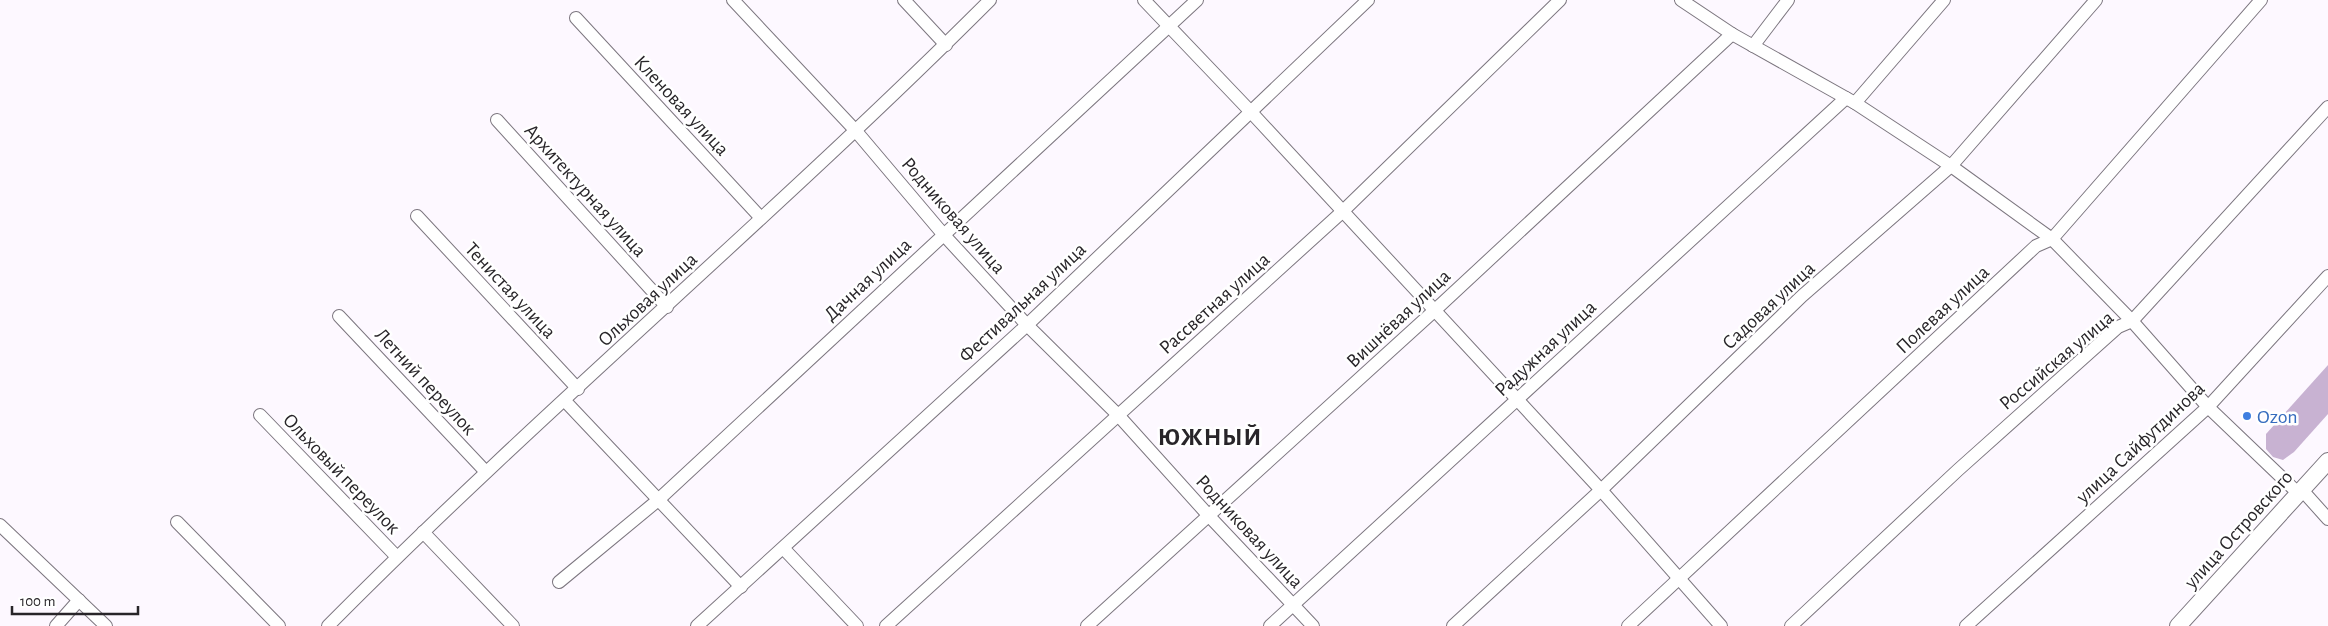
<svg xmlns="http://www.w3.org/2000/svg" width="2328" height="626" viewBox="0 0 2328 626" font-family="'Alegreya Sans',sans-serif">
<style>
.forest{fill:#c8b2d2}
.lines{fill:none;stroke-linecap:round;stroke-linejoin:round}
.minor-casing{stroke:#7c767f;stroke-width:14}
.major-casing{stroke:#7c767f;stroke-width:18}
.minor{stroke:#fff;stroke-width:12}
.major{stroke:#fff;stroke-width:16}
.shop-dot{fill:#3f7fe0;stroke:#fff;stroke-width:2}
.labels{text-anchor:middle;stroke-width:5;stroke-linejoin:round;paint-order:stroke}
.street-label{font-size:20px;fill:#282529;stroke:#fff}
.shop-label{font-size:20px;fill:#366cbe;stroke:#fff;text-anchor:start}
.district-label{font-size:25px;font-weight:bold;letter-spacing:1px;fill:#282529;stroke:#fff}
</style>
<rect width="100%" height="100%" fill="#fdf8ff"/>
<path class="forest" d="M2328,365V414L2294,452L2283,460L2273,457L2266,449V434Z"/>
<g class="lines">
<g class="minor-casing">
<g id="minor">
<path d="M733,0L855,130L943,234L1027,325L1118,415L1209,516L1313,626"/>
<path d="M904,0L946,45"/>
<path d="M1144,0L1250,111L1601,490L1721,626"/>
<path d="M1681,0L1732,34L1855,103L1951,166L2052,239L2132,321L2208,407L2299,494"/>
<path d="M576,18L761,218"/>
<path d="M1753,46L1788,0"/>
<path d="M1855,103L1944,0"/>
<path d="M497,120L667,307"/>
<path d="M417,216L578,389"/>
<path d="M339,316L486,472"/>
<path d="M565,401L741,587"/>
<path d="M260,415L397,557"/>
<path d="M2302,490L2328,519"/>
<path d="M177,522L279,626"/>
<path d="M0,525L106,626"/>
<path d="M423,532L513,626"/>
<path d="M784,549L857,626"/>
<path d="M559,582L657,501L1197,0"/>
<path d="M56,626L79,600"/>
<path d="M328,626C542,410 775,215 990,0"/>
<path d="M697,626L1027,325L1368,0"/>
<path d="M886,626L1342,212L1560,0"/>
<path d="M1087,626L1434,311L1732,34"/>
<path d="M1270,626L1846,98"/>
<path d="M1453,626L1601,490L1802,296L1951,166L2096,0"/>
<path d="M1628,626L2036,246L2052,239L2261,0"/>
<path d="M1791,626L1958,470L2118,327L2132,321L2328,107"/>
<path d="M1966,626L2208,407L2328,276"/>
</g>
</g>
<g class="major-casing">
<path id="major" d="M2178,626L2328,461"/>
</g>
<use href="#minor" class="minor"/>
<use href="#major" class="major"/>
</g>
<circle class="shop-dot" cx="2247" cy="416" r="5"/>
<g class="labels">
<g class="street-label">
<text transform="translate(682 105) rotate(47)" y="7">Кленовая улица</text>
<text transform="translate(586 190) rotate(48)" y="7">Архитектурная улица</text>
<text transform="translate(954 215) rotate(49)" y="7">Родниковая улица</text>
<text transform="translate(867 279) rotate(-43)" y="7">Дачная улица</text>
<text transform="translate(511 290) rotate(47)" y="7">Тенистая улица</text>
<text transform="translate(647 299) rotate(-43)" y="7">Ольховая улица</text>
<text transform="translate(1022 302) rotate(-43)" y="7">Фестивальная улица</text>
<text transform="translate(1214 303) rotate(-42)" y="7">Рассветная улица</text>
<text transform="translate(1768 305) rotate(-43)" y="7">Садовая улица</text>
<text transform="translate(1942 309) rotate(-43)" y="7">Полевая улица</text>
<text transform="translate(1398 318) rotate(-43)" y="7">Вишнёвая улица</text>
<text transform="translate(1545 348) rotate(-43)" y="7">Радужная улица</text>
<text transform="translate(2056 360) rotate(-40)" y="7">Российская улица</text>
<text transform="translate(426 381) rotate(47)" y="7">Летний переулок</text>
<text transform="translate(2140 442) rotate(-43)" y="7">улица Сайфутдинова</text>
<text transform="translate(342 473) rotate(46)" y="7">Ольховый переулок</text>
<text transform="translate(2238 529) rotate(-48)" y="7">улица Островского</text>
<text transform="translate(1250 531) rotate(47)" y="7">Родниковая улица</text>
</g>
<g class="shop-label">
<text x="2257" y="423">Ozon</text>
</g>
<g class="district-label">
<text x="1210" y="445">ЮЖНЫЙ</text>
</g>
</g>
<path d="M12 606v8h126v-8" fill="none" stroke="#282529" stroke-width="2.5"/>
<text x="20" y="606" font-size="15" fill="#282529" stroke="#ffffff" stroke-width="4" paint-order="stroke">100 m</text>
</svg>
